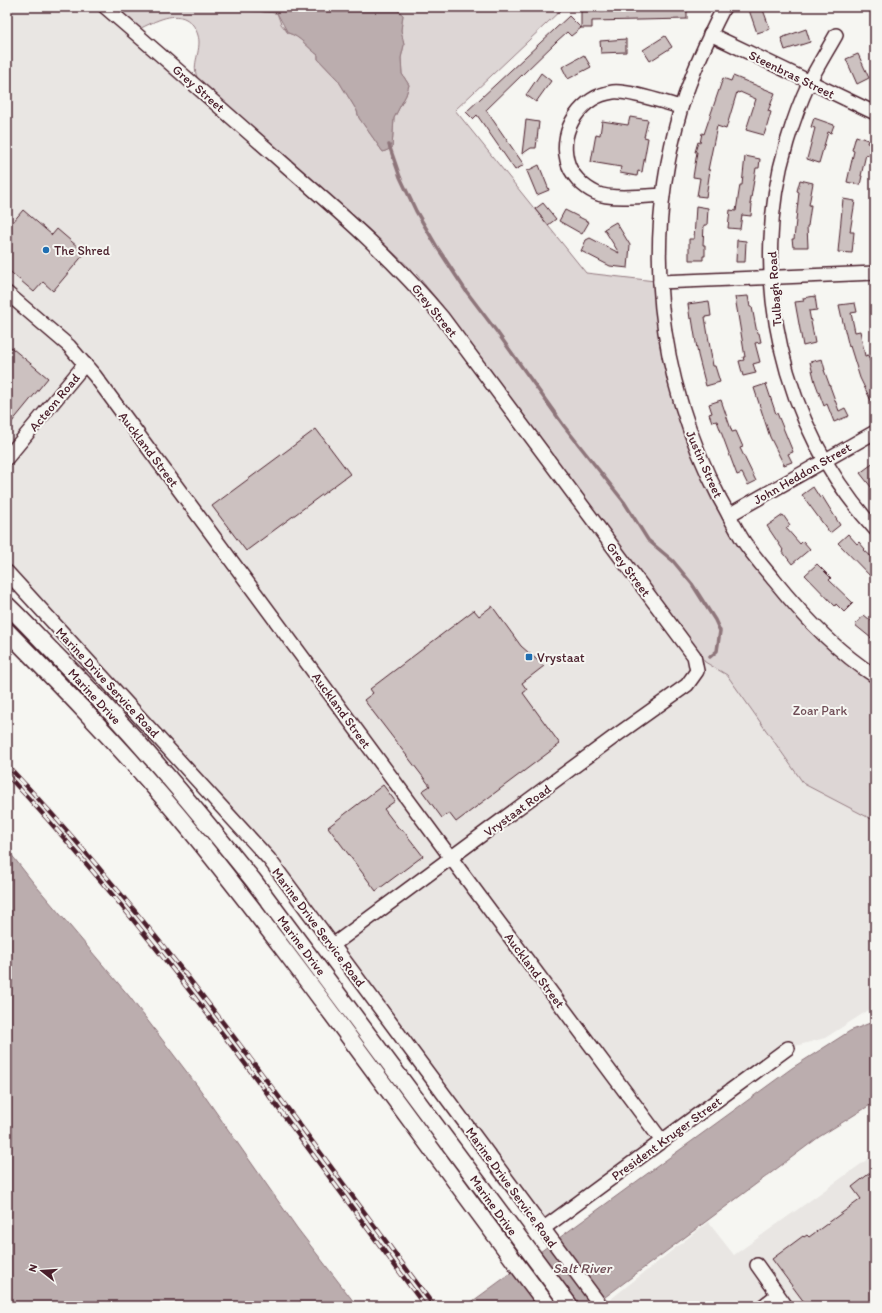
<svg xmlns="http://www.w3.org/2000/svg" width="882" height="1313" viewBox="0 0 882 1313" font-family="Itim,sans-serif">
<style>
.built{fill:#e9e6e3}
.green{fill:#ddd6d5;stroke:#947a80}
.water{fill:#bbadae;stroke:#8e747a}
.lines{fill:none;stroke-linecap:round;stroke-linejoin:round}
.stream{stroke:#8e747a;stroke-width:3.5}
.building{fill:#ccc1c0;stroke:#4a1f2b}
.minor-casing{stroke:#4a1f2b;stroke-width:16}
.major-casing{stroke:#4a1f2b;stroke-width:19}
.minor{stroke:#f6f6f2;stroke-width:13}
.major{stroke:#f6f6f2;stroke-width:16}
.rail-casing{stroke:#4a1f2b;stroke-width:4.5}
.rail{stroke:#f6f6f2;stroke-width:3;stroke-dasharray:9;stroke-linecap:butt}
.poi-dot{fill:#1f6fb2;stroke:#f6f6f2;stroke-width:1.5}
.labels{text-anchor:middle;stroke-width:4;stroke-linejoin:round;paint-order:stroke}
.street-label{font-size:13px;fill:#4a1f2b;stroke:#f6f6f2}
.poi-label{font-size:13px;fill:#4a1f2b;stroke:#f6f6f2;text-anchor:start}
.park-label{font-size:13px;fill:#6f4d56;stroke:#f6f6f2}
.water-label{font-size:14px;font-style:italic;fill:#6c4a52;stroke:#f6f6f2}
</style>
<rect width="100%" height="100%" fill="#f6f6f2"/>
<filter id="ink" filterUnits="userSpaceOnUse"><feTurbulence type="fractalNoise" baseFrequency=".025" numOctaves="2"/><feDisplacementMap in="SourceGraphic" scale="8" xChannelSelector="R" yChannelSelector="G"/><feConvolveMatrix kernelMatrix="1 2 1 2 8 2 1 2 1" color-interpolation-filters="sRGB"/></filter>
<g filter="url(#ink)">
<g class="built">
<path d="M7,7H105L389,259L694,656L727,675L804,784L875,821V1006L825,1038L788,1048L544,1228L269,859L7,572Z"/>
<path d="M875,1154V1306H602L708,1222L734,1255Z"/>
</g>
<path class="green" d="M114,7H242L245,10L277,13L281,24L288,33C300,36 308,48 318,55V59L338,80L357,111L359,118L383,152L392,148L394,118L406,95L409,85L402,74L401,58L404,45L401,30L403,15L394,7H564L455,110L586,273L655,281L672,389L760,572C792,616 831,650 875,683V821L804,784L727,675L705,662L447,312L417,275L372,232L200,83C190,67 199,58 199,42C199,36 196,29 193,25C191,23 188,20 186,19C172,11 152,23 139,29Z"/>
<g class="water">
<path d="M242,7H394L403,15L401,30L404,45L401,58L402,74L409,85L406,95L394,118L392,148L383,152L359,118L357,111L338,80L318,59V55C308,48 300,36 288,33L277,13L245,10Z"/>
<path d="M7,849L32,881L129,996L199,1088L297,1228L357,1306H7Z"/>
<path d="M875,1021V1102L819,1137L593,1306H466L792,1068L850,1031Z"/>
</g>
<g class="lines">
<path class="stream" d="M389,145L400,177L416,211L437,247L466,291L497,332L564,426L624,502L648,540L673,561L692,584L715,620L720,631L717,651L710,657"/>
</g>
<g class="building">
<path d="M748,7H762L770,29L757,33Z"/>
<path d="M687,10V19L592,21V28H581V11Z"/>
<path d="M569,16L581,28L571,36L567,32L557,41L486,110L524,165L515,170L477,115L473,119L466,112Z"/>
<path d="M806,29L810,42L785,50L781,38Z"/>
<path d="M665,36L672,47L650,61L643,50Z"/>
<path d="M626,39V52L601,53L600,41Z"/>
<path d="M858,54L869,78L857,84L846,59Z"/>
<path d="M584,55L591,67L568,79L562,67Z"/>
<path d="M541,73L551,81L536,102L526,95Z"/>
<path d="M733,76L775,93L768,111L771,112L767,126L764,135L746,130L756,99L740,92L739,93L737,92L726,129L717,126L708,170H710L706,197L697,196L700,178L693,177L697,152H695L698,142L700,143L702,133L704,134L723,78L731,81Z"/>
<path d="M630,117L648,120L644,137L648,138L642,172L638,171L637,176L620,173L621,167L591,162L596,134L600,135L602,121L628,125Z"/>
<path d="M814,118L834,125L831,133L828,132L819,163L807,159L815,128L811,127Z"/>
<path d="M526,120L539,122L536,148H531L522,154Z"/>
<path d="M856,136L868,140L867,143L875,145L872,156L866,154L861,176H862L860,185L847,182L854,151L852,150Z"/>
<path d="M745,156L760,159L759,168H756L750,204H752L751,216L742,215L740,229L728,228L730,210L736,211L740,185H742Z"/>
<path d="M539,165L549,190L537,195L527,171Z"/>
<path d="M800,180L813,183L809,205H811L808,226H807L808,247H793L792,239H794L799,192L797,191Z"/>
<path d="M843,199L855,201L850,232H854L852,253L838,252Z"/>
<path d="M543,203L556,219L548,225L535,209Z"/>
<path d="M696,206L708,208L707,225H704L703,245H705V256H703V260H689V239H694Z"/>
<path d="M23,210L52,235L57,229L85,253L53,291L43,282L34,292L7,269V229Z"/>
<path d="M565,210L589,222L582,234L559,221Z"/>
<path d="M616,222L630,245L628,268L610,266L581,251L586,240L590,238L619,253L604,229Z"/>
<path d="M737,240L746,241L745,262H736Z"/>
<path d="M748,296L750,307H752L757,333H759L761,342L755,343L760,362L753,364L756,373L743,376L739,361L744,360L743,357H745L735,297Z"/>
<path d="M815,296L817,310L809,311L815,343L803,346L795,302L804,301L803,298Z"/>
<path d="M709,301L711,316L705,317L713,366H715L720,382L706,386L698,355L692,318L690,319L688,304Z"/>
<path d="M855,303L857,312L851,313L855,332L860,331L865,356L868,355L875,376V409L860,378L850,346L849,347L841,314L839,305Z"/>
<path d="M7,344L48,378L7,428Z"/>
<path d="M822,359L825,370H824L839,411L845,408L849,416L834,422L827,404L824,406L815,382L810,362Z"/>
<path d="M766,384L776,414L777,413L793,452L788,454L792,462L784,465L770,437L754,388Z"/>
<path d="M721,400L732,432L736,431L743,447L740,448L756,481L748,485L742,473L737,475L717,421L712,422L709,414L712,413L709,404Z"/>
<path d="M316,429L350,474L246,551L212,506Z"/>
<path d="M875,462V492L860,473Z"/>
<path d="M813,487L820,498L822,496L840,525L830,533L802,495Z"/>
<path d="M783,515L790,525L786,528L800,544L803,541L810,549L792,564L782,551L783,550L767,526Z"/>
<path d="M848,534L857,544L859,542L865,549L864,550L875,560V581L838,543Z"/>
<path d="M817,564L831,578L829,580L853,603L844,612L836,604L835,606L805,575Z"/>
<path d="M492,606L521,646L544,666L522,683L527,690L523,693L560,744L456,822L449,813L442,818L422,791L430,786L364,700L373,693L370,689L474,610L479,616Z"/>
<path d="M864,615L875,624V633L871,638L855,625Z"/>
<path d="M383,785L395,801L384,809L400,830L402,829L423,856L376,891L328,827Z"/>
<path d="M875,1169V1306H807L772,1259L803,1236L804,1237L807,1235L809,1237L861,1199L852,1187Z"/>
</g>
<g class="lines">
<g class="minor-casing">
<g id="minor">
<path d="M105,7C168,61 230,116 292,171C345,217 397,263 442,317L694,656L697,671L687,685L614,737L333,945"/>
<path d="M724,7C707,40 692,73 681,108C642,242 656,375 720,499C728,513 735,528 744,542C753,555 764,568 774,580C803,616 836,651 875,676"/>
<path d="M710,34L875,113"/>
<path d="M836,35C827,51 817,67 809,83C800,102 793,122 787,142C747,275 781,426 875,529"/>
<path d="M663,195C647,196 609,200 596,193C583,187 570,174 567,160C559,129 582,96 613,92C627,90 666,103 681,107"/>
<path d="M660,282L875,273"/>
<path d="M7,293L69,346L95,376L451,858L662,1141"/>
<path d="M7,458L85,364"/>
<path d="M729,515L875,432"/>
<path d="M7,572L269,859L601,1306"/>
<path d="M544,1228L788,1048"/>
<path d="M757,1265L786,1306"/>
<path d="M763,1306L777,1295"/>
</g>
</g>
<g class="major-casing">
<g id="major">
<path d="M7,605C25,622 41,640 58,657C128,727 191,803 253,880L570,1306"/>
<path d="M7,631C59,684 111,737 159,793C202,842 241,894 281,946C371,1065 458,1187 548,1306"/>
</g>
</g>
<use href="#minor" class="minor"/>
<use href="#major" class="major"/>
<g class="rail-casing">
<g id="rail">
<path d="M7,765C165,932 296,1122 434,1306"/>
<path d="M7,775C161,939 290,1126 425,1306"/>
</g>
</g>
<use href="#rail" class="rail"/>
</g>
</g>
<g class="poi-dot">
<circle cx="46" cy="250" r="4"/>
<rect x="525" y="653" width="8" height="8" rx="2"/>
</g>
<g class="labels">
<g class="street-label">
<text transform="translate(792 74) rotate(26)" y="5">Steenbras Street</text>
<text transform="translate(199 88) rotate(41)" y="5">Grey Street</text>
<text transform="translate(774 289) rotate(-94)" y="5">Tulbagh Road</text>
<text transform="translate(435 310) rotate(51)" y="5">Grey Street</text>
<text transform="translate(54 402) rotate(-50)" y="5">Acteon Road</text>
<text transform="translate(149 449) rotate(53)" y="5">Auckland Street</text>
<text transform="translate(705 464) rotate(66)" y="5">Justin Street</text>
<text transform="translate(802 473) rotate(-30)" y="5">John Heddon Street</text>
<text transform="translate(629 569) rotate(53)" y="5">Grey Street</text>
<text transform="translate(108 682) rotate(47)" y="5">Marine Drive Service Road</text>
<text transform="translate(95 696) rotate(47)" y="5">Marine Drive</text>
<text transform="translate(342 710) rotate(54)" y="5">Auckland Street</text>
<text transform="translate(517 810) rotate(-36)" y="5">Vrystaat Road</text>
<text transform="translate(319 927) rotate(53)" y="5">Marine Drive Service Road</text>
<text transform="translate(302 945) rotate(53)" y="5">Marine Drive</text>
<text transform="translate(535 970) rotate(53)" y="5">Auckland Street</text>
<text transform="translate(666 1138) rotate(-36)" y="5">President Kruger Street</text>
<text transform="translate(512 1187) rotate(54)" y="5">Marine Drive Service Road</text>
<text transform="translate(494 1205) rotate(54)" y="5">Marine Drive</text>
</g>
<g class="poi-label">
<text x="54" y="255">The Shred</text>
<text x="537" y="662">Vrystaat</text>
</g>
<g class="park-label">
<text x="820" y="715">Zoar Park</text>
</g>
<g class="water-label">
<text x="582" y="1273">Salt River</text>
</g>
</g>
<rect width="882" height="1313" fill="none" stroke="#f6f6f2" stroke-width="24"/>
<rect x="12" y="12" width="858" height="1289" fill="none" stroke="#4a1f2b" stroke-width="1.5" filter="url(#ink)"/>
<g transform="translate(42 1271) rotate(287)" stroke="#f6f6f2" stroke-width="3" paint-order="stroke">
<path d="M0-3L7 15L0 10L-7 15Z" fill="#4a1f2b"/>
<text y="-6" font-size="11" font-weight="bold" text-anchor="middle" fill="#4a1f2b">N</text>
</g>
</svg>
